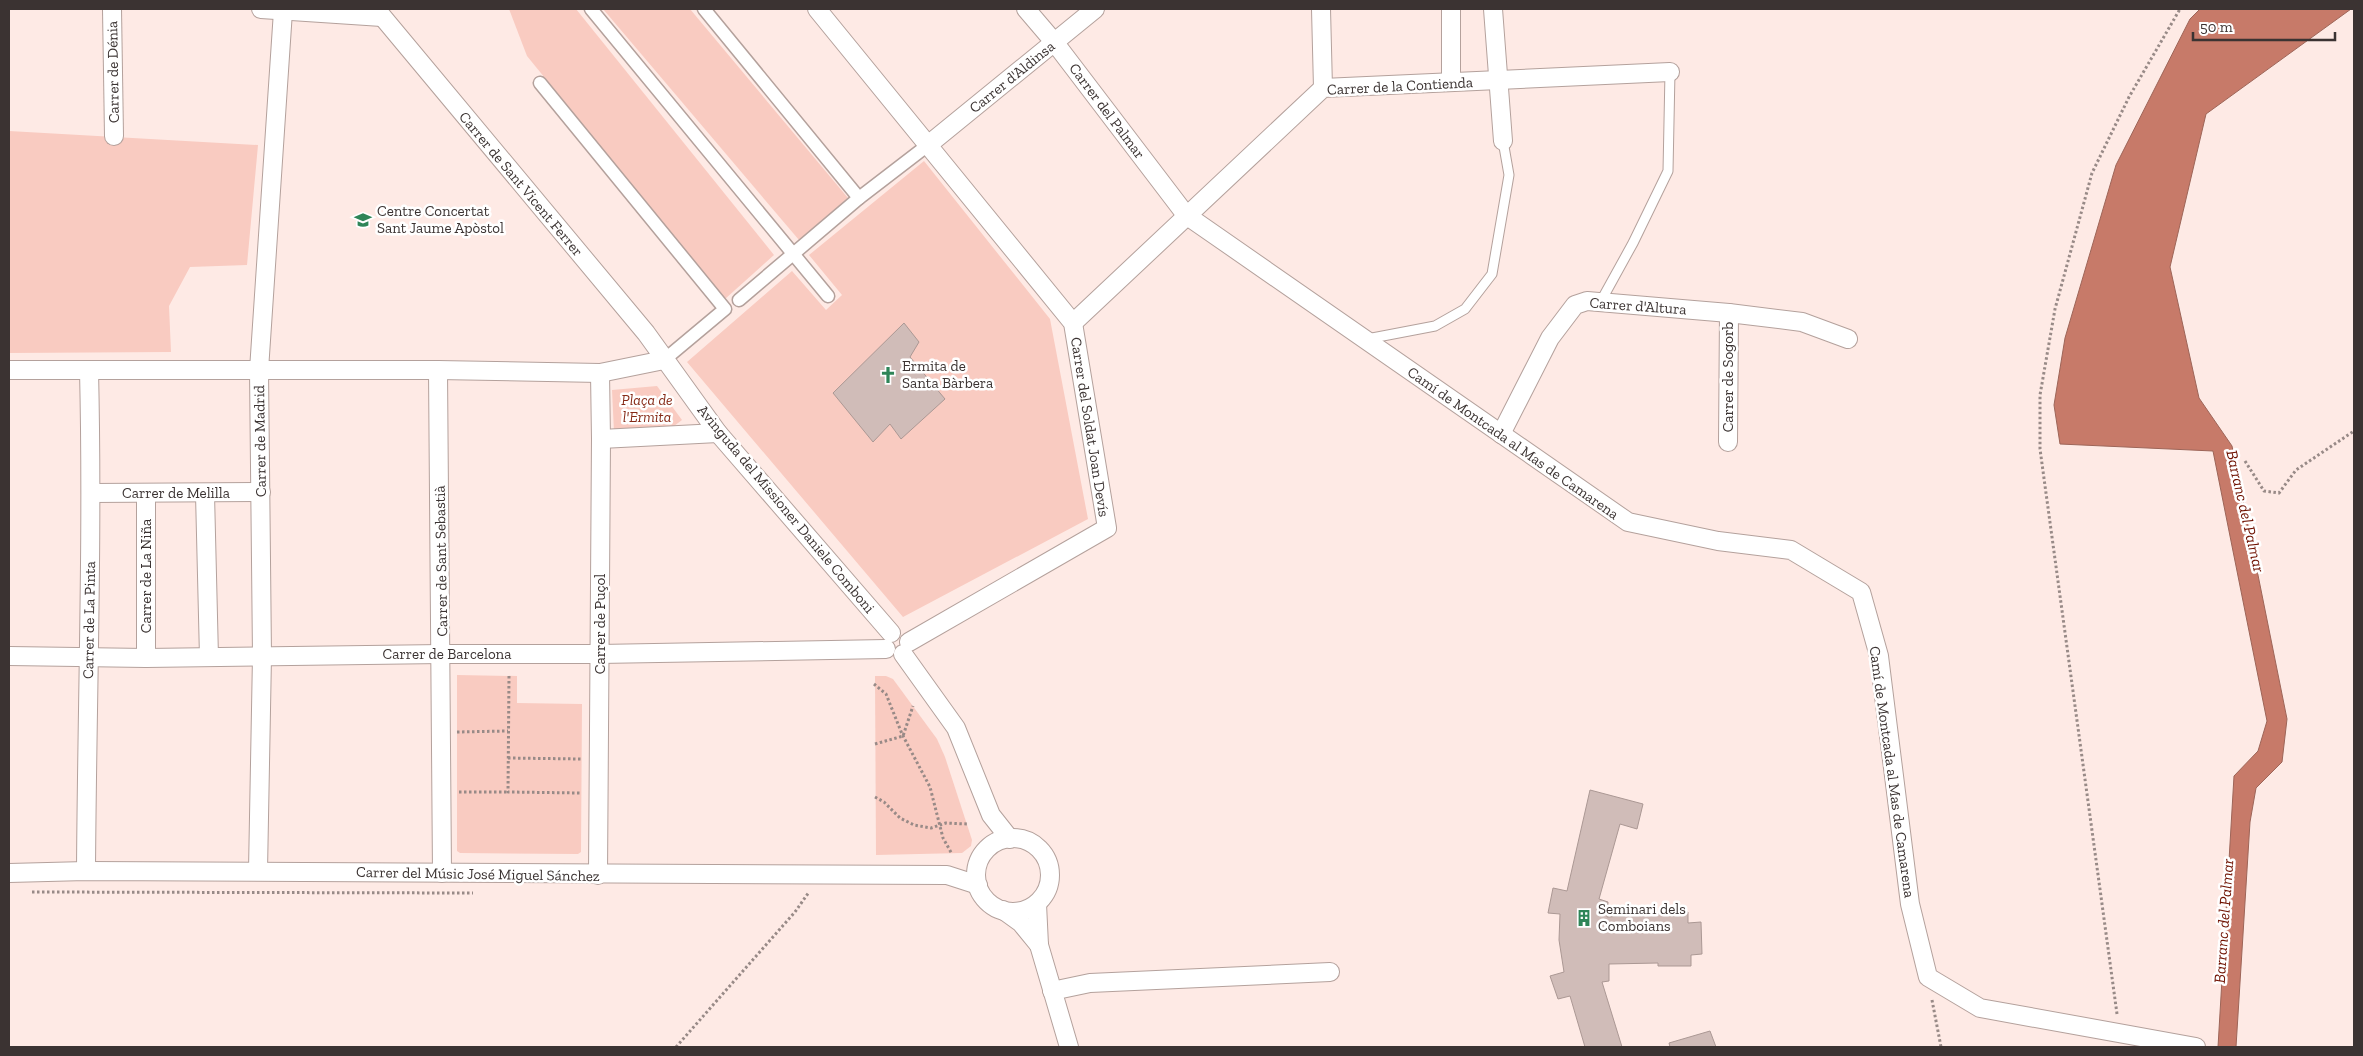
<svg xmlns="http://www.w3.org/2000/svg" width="2363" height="1056" viewBox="0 0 2363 1056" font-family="'Zilla Slab',serif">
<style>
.green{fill:#f9cbc1}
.water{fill:#c77a69;stroke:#9d6558}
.building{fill:#d0bcb8;stroke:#ab9894}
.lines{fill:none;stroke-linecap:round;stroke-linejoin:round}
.service-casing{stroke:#b4a19c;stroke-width:11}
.pedestrian-casing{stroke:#b4a19c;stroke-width:15}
.minor-casing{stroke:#b4a19c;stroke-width:20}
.path{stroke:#988a87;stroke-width:3;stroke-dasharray:2.5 2.5;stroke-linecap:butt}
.service{stroke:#fff;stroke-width:9}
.pedestrian{stroke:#fff;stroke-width:12}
.minor{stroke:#fff;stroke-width:18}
.labels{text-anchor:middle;stroke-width:5;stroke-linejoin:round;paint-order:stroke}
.street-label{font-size:15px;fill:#3b3332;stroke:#fff}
.poi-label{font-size:15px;fill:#3b3332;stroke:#fff;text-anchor:start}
.park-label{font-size:15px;font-style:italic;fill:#862a17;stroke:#fff}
.water-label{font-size:16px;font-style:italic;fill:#6f1100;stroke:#fff}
</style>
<rect width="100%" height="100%" fill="#feeae5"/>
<g class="green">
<path d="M509,9H576L774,255L725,299L527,56Z"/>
<path d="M603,9H690L848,198L799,240Z"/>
<path d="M9,131L258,145L247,265L190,267L169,306L171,352L9,353Z"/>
<path d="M924,161L1050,319L1088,519L903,617L687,362L792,271L826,310L842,295L809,255Z"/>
<path d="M657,386L682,420L670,429L614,432L612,390Z"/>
<path d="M457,675L517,676V703L582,704L581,852L578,854L460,853L457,851Z"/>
<path d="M875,676H886L893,679L937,739L945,757L972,840L971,846L962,853L876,855Z"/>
</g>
<path class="water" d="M2200,9H2351L2206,114L2170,267L2199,398L2232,446L2287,719L2282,762L2256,788L2250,822L2236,1047H2218L2234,776L2258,751L2267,721L2213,451L2060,444L2054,405L2065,338L2116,165L2190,19Z"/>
<g class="building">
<path d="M904,323L919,342L910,357L945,399L901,439L890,424L873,442L833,393Z"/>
<path d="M1590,790L1643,804L1637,829L1620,824L1599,899L1608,902L1607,917L1688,912V923L1701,922L1702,954L1691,955V966H1658V963L1609,964V981L1602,982L1622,1047H1585L1570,996L1558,999L1550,976L1564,972L1559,940L1560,914L1548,913L1553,888L1567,891Z"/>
<path d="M1710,1031L1716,1047H1670L1669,1043Z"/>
</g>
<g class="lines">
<g class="service-casing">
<g id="service">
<path d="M1601,301L1633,243L1668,171L1670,72"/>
<path d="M1367,339L1435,326L1465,309L1492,274L1509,175L1503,141"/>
</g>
</g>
<g class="pedestrian-casing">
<g id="pedestrian">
<path d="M591,9L828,296"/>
<path d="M704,9L859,198L928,145"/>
<path d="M540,83L725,309L664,360"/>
<path d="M739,300L859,198"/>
</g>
</g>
<g class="minor-casing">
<g id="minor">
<path d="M112,9L114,136"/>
<path d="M261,9L382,17"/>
<path d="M376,9L646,333L718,433L891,633"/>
<path d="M817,9L1073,323L1107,528L909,642"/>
<path d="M1026,9L1055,43L1186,215L1628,522L1718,541L1791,550L1861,592L1879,656L1910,904L1928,977L1980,1008L2196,1047"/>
<path d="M1321,9L1323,88"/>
<path d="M1451,9V82"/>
<path d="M1493,9L1503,141"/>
<path d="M928,145L1095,9"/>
<path d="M1073,323L1323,88L1670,72"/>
<path d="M9,370H438L600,373L664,360"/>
<path d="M438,370L442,873"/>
<path d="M1501,434L1550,338L1575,305L1587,301L1729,313L1802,322L1848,339"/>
<path d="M601,439L718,433"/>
<path d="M1728,442L1729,313"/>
<path d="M92,493L261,492"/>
<path d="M146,494V658"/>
<path d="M205,494L209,657"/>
<path d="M903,654L956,728L991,815L1010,839"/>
<path d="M9,656L146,658L442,654H599L886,649"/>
<circle cx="1013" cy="875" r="37"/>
<path d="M86,871C87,704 93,537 89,370"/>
<path d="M258,871L262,656L259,370L283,11"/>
<path d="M9,873L86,871L947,875L978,885"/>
<path d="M598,875L601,439L600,373"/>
<path d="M1037,904L1039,945L1069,1047"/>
<path d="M1003,910L1021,923L1039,945"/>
<path d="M1052,991L1090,983L1330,972"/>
</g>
</g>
<g class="path">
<path d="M2245,461L2264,491L2279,493L2296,470L2354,431"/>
<path d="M509,676L508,792L581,793"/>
<path d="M874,684L886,694L902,734L930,787L943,838L952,854"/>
<path d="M457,732L508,731"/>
<path d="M875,744L903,736L913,706"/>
<path d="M508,758L581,759"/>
<path d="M459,792H508"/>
<path d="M875,797L884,802L900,818L914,825L931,828L946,823L967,824"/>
<path d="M32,892L473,893"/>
<path d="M1932,1000L1941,1047"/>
<path d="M2117,1014L2040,449V395L2055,309L2092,173L2129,97L2180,9"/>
<path d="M676,1047L795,912L809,892"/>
</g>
<use href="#service" class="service"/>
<use href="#pedestrian" class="pedestrian"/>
<use href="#minor" class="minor"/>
</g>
<defs>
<g id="school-bare" transform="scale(1.35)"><path d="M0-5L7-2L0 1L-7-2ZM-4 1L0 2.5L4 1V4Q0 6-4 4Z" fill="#2e8558" stroke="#fff" stroke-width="2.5" paint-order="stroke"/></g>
<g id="church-bare" transform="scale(1.35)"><path d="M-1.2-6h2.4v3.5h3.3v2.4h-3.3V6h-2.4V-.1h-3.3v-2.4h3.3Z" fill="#2e8558" stroke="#fff" stroke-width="2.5" paint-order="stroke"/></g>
<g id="building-bare" transform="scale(1.35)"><path d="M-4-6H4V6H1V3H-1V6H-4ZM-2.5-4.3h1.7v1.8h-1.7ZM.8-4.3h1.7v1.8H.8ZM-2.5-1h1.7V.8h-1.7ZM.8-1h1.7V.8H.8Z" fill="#2e8558" stroke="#fff" stroke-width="2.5" paint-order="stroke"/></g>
</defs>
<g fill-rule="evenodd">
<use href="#school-bare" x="363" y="220"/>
<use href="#church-bare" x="888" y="375"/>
<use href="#building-bare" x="1584" y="918"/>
</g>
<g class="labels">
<g class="street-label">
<text transform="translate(113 72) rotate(-91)" y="5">Carrer de Dénia</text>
<text transform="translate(1012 77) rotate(-39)" y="5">Carrer d'Aldinsa</text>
<text transform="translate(1400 86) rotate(-3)" y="5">Carrer de la Contienda</text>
<text transform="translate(1107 111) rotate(53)" y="5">Carrer del Palmar</text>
<text transform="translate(521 184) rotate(50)" y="5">Carrer de Sant Vicent Ferrer</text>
<text transform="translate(1638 306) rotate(4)" y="5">Carrer d'Altura</text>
<text transform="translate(1728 377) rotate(-90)" y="5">Carrer de Sogorb</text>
<text transform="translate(1090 427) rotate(81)" y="5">Carrer del Soldat Joan Devís</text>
<text transform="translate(260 441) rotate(-91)" y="5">Carrer de Madrid</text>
<text transform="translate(1513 443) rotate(35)" y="5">Camí de Montcada al Mas de Camarena</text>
<text x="176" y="498">Carrer de Melilla</text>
<text transform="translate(786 509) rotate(50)" y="5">Avinguda del Missioner Daniele Comboni</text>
<text transform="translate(441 561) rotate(-91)" y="5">Carrer de Sant Sebastià</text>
<text transform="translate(146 576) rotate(-90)" y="5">Carrer de La Niña</text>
<text transform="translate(89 620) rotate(-89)" y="5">Carrer de La Pinta</text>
<text transform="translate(600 624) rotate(-90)" y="5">Carrer de Puçol</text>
<text x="447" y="659">Carrer de Barcelona</text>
<text transform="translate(1892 772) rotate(82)" y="5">Camí de Montcada al Mas de Camarena</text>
<text transform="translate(478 874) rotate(1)" y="5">Carrer del Músic José Miguel Sánchez</text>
</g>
<g class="poi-label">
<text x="377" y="216">Centre Concertat<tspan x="377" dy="17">Sant Jaume Apòstol</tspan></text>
<text x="902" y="371">Ermita de<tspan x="902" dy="17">Santa Bàrbera</tspan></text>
<text x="1598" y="914">Seminari dels<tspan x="1598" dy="17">Comboians</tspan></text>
</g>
<g class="park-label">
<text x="647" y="405">Plaça de<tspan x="647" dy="17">l'Ermita</tspan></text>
</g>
<g class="water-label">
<text transform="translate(2246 511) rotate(77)" y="6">Barranc del Palmar</text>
<text transform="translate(2223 921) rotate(-86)" y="6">Barranc del Palmar</text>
</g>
</g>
<rect width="2363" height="1056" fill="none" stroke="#3b3332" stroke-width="20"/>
<path d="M2193 32v8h142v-8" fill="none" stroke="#3b3332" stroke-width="2.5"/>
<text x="2200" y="32" font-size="15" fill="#3b3332" stroke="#ffffff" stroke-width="4" paint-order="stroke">50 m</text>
</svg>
